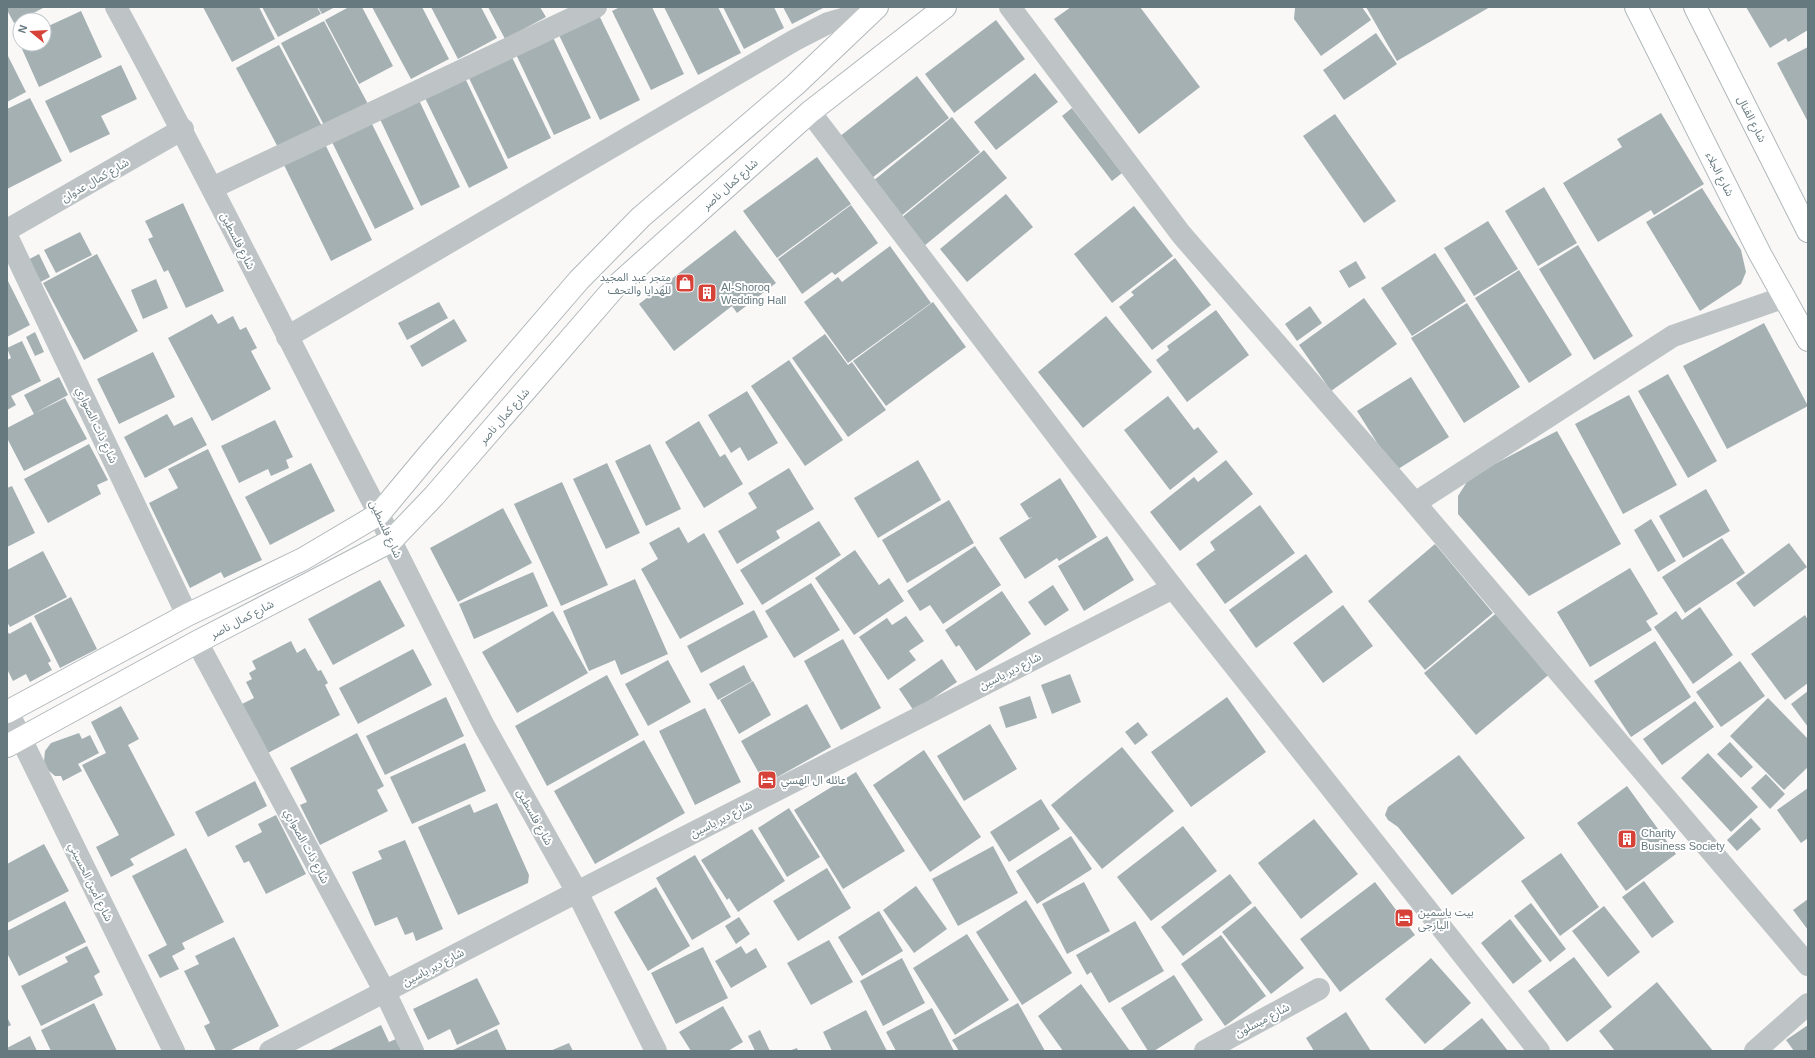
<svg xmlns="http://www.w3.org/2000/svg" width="1815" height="1058" viewBox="0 0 1815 1058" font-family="Arial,'Noto Sans Arabic',sans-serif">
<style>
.building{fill:#a5b0b3}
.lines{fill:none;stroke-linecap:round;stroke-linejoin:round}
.secondary-casing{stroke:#b1b8bb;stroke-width:24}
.minor{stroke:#bec4c6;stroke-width:22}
.tertiary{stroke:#bec4c6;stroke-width:22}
.secondary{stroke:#fff;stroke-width:22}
.labels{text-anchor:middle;stroke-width:4;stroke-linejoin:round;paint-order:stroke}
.street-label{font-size:11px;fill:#66797f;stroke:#fff}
.poi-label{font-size:11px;fill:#66797f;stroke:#fff;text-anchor:start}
</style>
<rect width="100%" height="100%" fill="#f9f8f7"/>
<g class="building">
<path d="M7,7H45L14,23L7,10Z"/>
<path d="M203,7H259L275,39L232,62Z"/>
<path d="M262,7H317L321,14L278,37Z"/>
<path d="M318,7H335L322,14Z"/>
<path d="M349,7H362L393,66L359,84L325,20Z"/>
<path d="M372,7H422L449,59L411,79Z"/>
<path d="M431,7H481L497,38L458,59Z"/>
<path d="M488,7H540L546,17L505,39Z"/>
<path d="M620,7H652L684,74L651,90L612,11Z"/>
<path d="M664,7H718L741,53L698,75Z"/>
<path d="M723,7H774L784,28L744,49Z"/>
<path d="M783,7H825L792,24Z"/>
<path d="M1071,7H1140L1200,87L1139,134L1054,19Z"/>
<path d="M1297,7H1362L1371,20L1321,56L1294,19L1295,8Z"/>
<path d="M1366,7H1490L1397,61Z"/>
<path d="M1746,7H1808V30L1788,42L1786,38L1770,48Z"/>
<path d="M81,11L102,57L39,87L18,40L20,39V44H44V28Z"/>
<path d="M597,11L640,100L600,120L557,31Z"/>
<path d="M996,20L1025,59L954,113L925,74Z"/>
<path d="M324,21L369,106L326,129L281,43Z"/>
<path d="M551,33L591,118L554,135L514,50Z"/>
<path d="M1376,33L1397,64L1344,100L1323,70Z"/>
<path d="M279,45L324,130L281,153L236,68Z"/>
<path d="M1808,47V122L1777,63Z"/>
<path d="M510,53L551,138L508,159L467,74Z"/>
<path d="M7,54L26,92L7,102Z"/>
<path d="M121,65L137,99L101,116L110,134L70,153L45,101Z"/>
<path d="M1035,73L1058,102L996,150L974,122Z"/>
<path d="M917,76L949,118L872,178L839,137Z"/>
<path d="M465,78L508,168L469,188L425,98Z"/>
<path d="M30,98L62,161L7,189V109Z"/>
<path d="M418,98L460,187L421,206L379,117Z"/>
<path d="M1072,108L1122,173L1112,181L1062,116Z"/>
<path d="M1661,113L1704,184L1654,215L1651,210L1598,242L1563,183L1622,147L1617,139Z"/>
<path d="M1335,114L1396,201L1364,223L1303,136Z"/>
<path d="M952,117L980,152L901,216L873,181Z"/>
<path d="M371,122L414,209L375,229L332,142Z"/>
<path d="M325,144L372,240L331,261L284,165Z"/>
<path d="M984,150L1007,178L924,246L901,218Z"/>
<path d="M817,157L851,204L777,258L743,211Z"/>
<path d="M1544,187L1577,243L1538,266L1505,211Z"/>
<path d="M1702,188L1741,250L1746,272L1741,284L1700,311L1646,222Z"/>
<path d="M1006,194L1033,227L967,282L940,249Z"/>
<path d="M183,203L224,291L186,308L168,270L164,272L148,239L153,237L145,221Z"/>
<path d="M851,205L878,243L835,275L832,272L802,294L778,259Z"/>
<path d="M1134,206L1173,256L1112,303L1074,254Z"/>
<path d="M1488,221L1518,269L1474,296L1444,248Z"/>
<path d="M735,230L776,283L737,313L732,306L674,351L639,304Z"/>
<path d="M80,232L92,255L56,273L44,250Z"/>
<path d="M1578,245L1633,336L1594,360L1539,269Z"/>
<path d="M890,246L931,303L848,363L804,302L838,277L842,282Z"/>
<path d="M1435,253L1466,301L1412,336L1381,288Z"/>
<path d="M39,254L50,277L33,286L22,263Z"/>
<path d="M97,254L138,331L84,360L43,283Z"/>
<path d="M1175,258L1211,305L1152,350L1119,307L1134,295L1131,292Z"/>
<path d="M1356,261L1366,278L1349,288L1339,271Z"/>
<path d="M1519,270L1572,355L1529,383L1475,298Z"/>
<path d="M7,279L30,325L7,337Z"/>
<path d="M156,279L168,308L143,319L131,290Z"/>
<path d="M1364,298L1397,344L1331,391L1299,345Z"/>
<path d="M439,302L448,318L407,340L398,323Z"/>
<path d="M933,302L966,347L886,406L853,361Z"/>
<path d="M1467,303L1520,387L1464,423L1411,338Z"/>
<path d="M1310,306L1322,323L1297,341L1285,324Z"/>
<path d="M1216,310L1249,355L1187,402L1156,360L1169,350L1167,346Z"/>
<path d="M212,314L218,324L233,316L240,330L246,327L257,348L251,351L271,389L212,421L168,338Z"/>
<path d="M1106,316L1152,372L1083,428L1038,372Z"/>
<path d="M454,319L467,341L422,367L410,346Z"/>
<path d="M1764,323L1808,406L1727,449L1683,366Z"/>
<path d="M35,332L44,352L35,356L26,337Z"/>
<path d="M825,334L848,365L852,362L886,410L848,437L792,358Z"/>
<path d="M22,341L41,381L11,396L16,405L7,410V360L11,358L7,348Z"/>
<path d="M153,352L175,397L119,424L97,379Z"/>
<path d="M789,360L843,440L805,466L751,386Z"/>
<path d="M1668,374L1717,461L1688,478L1638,391Z"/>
<path d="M59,377L68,395L35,413L65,398L87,439L24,471L7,438V428L34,414L24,395Z"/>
<path d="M1411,377L1449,437L1395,471L1357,411Z"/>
<path d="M747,391L778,443L748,461L740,447L731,453L708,415Z"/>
<path d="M1629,395L1677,485L1623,514L1575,424Z"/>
<path d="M1168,396L1194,430L1198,427L1218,452L1170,490L1124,430Z"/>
<path d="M167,414L174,426L192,417L207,445L145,478L124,437Z"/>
<path d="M275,420L293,457L286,460L289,468L271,476L268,469L239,483L221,446Z"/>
<path d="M699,421L720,457L725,454L743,484L704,508L665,442Z"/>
<path d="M1557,431L1621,544L1529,596L1458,514V496L1470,477Z"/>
<path d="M89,444L108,480L97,485L101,494L48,523L24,479Z"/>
<path d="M650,444L681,509L646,526L615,461Z"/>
<path d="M208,449L262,560L224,578L221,572L190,588L149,503L178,488L168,469Z"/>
<path d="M918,460L941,500L878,538L854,498Z"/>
<path d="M1226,460L1253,494L1180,551L1150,512L1194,477L1198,482Z"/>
<path d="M311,463L335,511L270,545L245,497Z"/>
<path d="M607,463L640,533L606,549L573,479Z"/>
<path d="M789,468L814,509L776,531L780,538L737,564L718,531L757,508L748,493Z"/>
<path d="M1060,478L1097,537L1059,561L1057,558L1025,579L999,538L1032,517L1029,518L1020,504Z"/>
<path d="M562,482L608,585L561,606L514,504Z"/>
<path d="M12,486L35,533L7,547V488Z"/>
<path d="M1706,489L1730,531L1683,558L1659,516Z"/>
<path d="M949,500L974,543L907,583L882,540Z"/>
<path d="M1260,505L1295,553L1225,604L1196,564L1215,550L1210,542Z"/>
<path d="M503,508L532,563L458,602L430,548Z"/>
<path d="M1651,519L1676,561L1658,572L1634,530Z"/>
<path d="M819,521L841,555L762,605L740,570Z"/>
<path d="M679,527L688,543L704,533L744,604L680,639L641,569L658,559L649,543Z"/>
<path d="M1107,536L1134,580L1084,611L1058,566Z"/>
<path d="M1722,538L1745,573L1685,613L1662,577Z"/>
<path d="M1789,543L1807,567L1754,607L1736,583Z"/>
<path d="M1435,544L1493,613L1425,670L1368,601Z"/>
<path d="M975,546L1001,585L943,624L930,605L920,611L907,591Z"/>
<path d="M855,550L879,585L889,578L904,601L854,635L815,578Z"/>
<path d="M43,551L67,597L10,627L7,622V570Z"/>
<path d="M1306,554L1333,592L1256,648L1229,610Z"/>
<path d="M1630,568L1658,614L1646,621L1652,630L1590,667L1557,612Z"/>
<path d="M533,572L548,606L474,639L459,604Z"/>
<path d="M635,579L668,654L621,675L615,660L589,671L563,611Z"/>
<path d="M380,580L405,626L333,665L308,619Z"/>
<path d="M811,583L840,630L794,658L765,611Z"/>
<path d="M1053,585L1069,610L1045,626L1028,602Z"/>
<path d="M1002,591L1031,634L976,671L959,645L956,647L945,630Z"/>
<path d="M71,597L97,649L60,668L34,616Z"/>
<path d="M1343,605L1373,646L1323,683L1293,643Z"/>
<path d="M1700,607L1733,655L1693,684L1654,627L1676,611L1682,620Z"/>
<path d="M754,610L768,637L701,673L687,646Z"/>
<path d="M1500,610L1552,672L1476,735L1424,673Z"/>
<path d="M553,611L588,673L517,713L482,652Z"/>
<path d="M1805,615L1808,620V683L1785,700L1751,654Z"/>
<path d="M906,616L924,641L909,651L916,660L888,680L859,637L887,618L892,625Z"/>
<path d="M31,622L51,661L48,663L52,670L30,682L26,674L13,681L7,669V630L9,634Z"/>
<path d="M843,639L881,708L841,730L804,661Z"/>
<path d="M291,641L297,653L305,648L318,671L321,670L328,683L325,685L340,715L266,754L240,705L254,698L246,682L252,679L249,673L256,669L252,661Z"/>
<path d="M1655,641L1691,697L1631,737L1594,681Z"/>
<path d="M413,649L432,685L358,724L339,688Z"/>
<path d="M942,659L957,682L914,711L899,689Z"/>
<path d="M668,660L691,702L648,726L625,684Z"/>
<path d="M1740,661L1765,696L1721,727L1696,692Z"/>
<path d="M744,665L752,681L718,700L709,684Z"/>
<path d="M1070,674L1081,702L1052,714L1041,685Z"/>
<path d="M607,675L639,735L547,786L515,726Z"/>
<path d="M753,681L771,715L739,734L720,700Z"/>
<path d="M1808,691V727L1791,704Z"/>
<path d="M1030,696L1037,718L1006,728L999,707Z"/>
<path d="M446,697L464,736L385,775L366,736Z"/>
<path d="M1227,697L1266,752L1191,807L1151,752Z"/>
<path d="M1768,698L1808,739V767L1784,790L1730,736Z"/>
<path d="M1695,701L1714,727L1662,765L1643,739Z"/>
<path d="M807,704L831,747L765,784L741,741Z"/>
<path d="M121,706L139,739L128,745L175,835L130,859L134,865L111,877L96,847L119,835L82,765L106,753L91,722Z"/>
<path d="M705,708L741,782L695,805L659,731Z"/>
<path d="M1138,722L1148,735L1135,745L1125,732Z"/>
<path d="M990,724L1017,769L964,801L937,756Z"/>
<path d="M79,733L82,739L90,735L99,753L78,764L82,771L63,781L61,776H55L48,770L44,761L45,751L51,743Z"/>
<path d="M357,733L384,786L377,790L388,811L320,845L300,805L307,802L290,768Z"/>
<path d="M644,740L685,813L595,864L554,791Z"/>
<path d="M1730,742L1753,767L1741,778L1717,754Z"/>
<path d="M465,743L486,791L412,824L390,777Z"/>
<path d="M1122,747L1174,811L1102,869L1051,805Z"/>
<path d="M924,750L981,837L930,872L873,785Z"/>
<path d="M1708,753L1758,807L1731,832L1681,778Z"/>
<path d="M1459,755L1525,838L1452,895L1398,827L1388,820L1385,815L1388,807Z"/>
<path d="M856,772L905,851L843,889L794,810Z"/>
<path d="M1766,774L1785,794L1770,809L1751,788Z"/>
<path d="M255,781L267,806L208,837L195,812Z"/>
<path d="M1627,786L1676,854L1626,891L1577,823Z"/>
<path d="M1808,788V838L1801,843L1777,810Z"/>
<path d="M1041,799L1060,829L1009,862L990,832Z"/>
<path d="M497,803L529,875L528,883L458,915L418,827L470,804L474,813Z"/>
<path d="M789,808L820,857L787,877L758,828Z"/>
<path d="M276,815L306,874L266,894L249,861L244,863L235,846L262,832L258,824Z"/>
<path d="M1751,818L1761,829L1737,851L1727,840Z"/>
<path d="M1314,819L1358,874L1301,919L1258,863Z"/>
<path d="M1183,826L1217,871L1151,921L1117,877Z"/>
<path d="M752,829L785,881L738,912L729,898L727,900L701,860Z"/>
<path d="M1071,836L1092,869L1037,904L1016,871Z"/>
<path d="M405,840L443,929L416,941L413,932L405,935L397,917L375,926L352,872L382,859L378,851Z"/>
<path d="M44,844L69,891L7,923V864Z"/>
<path d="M993,846L1018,893L958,926L932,879Z"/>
<path d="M186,848L224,922L182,943L185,949L172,956L179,969L160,978L148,955L167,945L132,876Z"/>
<path d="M1561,853L1599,907L1560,936L1521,881Z"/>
<path d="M695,855L731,917L692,940L656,878Z"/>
<path d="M827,868L851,908L798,941L773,901Z"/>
<path d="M1230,874L1252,903L1183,956L1161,927Z"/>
<path d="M1644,881L1674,922L1652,938L1622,897Z"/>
<path d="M1084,882L1110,931L1067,954L1042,904Z"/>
<path d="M1375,882L1415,935L1340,992L1300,939Z"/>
<path d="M916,886L947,929L914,953L883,910Z"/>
<path d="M656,887L690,946L648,971L614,912Z"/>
<path d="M1808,899V930L1793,910Z"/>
<path d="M1026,900L1072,973L1022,1005L976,932Z"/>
<path d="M65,901L86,942L19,976L7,953V931Z"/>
<path d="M1531,903L1566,949L1550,962L1514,916Z"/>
<path d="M1255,906L1304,968L1271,994L1222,932Z"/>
<path d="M1604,906L1640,952L1608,977L1572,931Z"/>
<path d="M879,911L903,951L862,976L838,937Z"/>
<path d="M739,917L750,934L736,944L725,926Z"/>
<path d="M1510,919L1542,961L1513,984L1481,943Z"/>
<path d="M1135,921L1164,971L1109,1003L1091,972L1087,975L1076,955Z"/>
<path d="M967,934L1009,1000L955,1035L913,968Z"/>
<path d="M1221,935L1266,996L1225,1026L1181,964Z"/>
<path d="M234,937L279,1026L229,1051H216L204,1026L210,1023L184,971L199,964L195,956Z"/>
<path d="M829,940L853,982L811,1005L787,963Z"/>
<path d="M87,946L100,972L94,976L103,995L41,1026L21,986L68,962L65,957Z"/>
<path d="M741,946L746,954L756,948L767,967L731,988L715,961Z"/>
<path d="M703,947L728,998L676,1024L651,973Z"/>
<path d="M1574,957L1612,1007L1567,1042L1528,991Z"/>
<path d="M902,958L925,1003L883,1026L860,981Z"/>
<path d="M1431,958L1471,1003L1425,1044L1385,999Z"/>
<path d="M1174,975L1203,1020L1154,1051H1148L1121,1008Z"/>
<path d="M477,978L500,1024L457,1045L450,1029L428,1040L413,1009Z"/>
<path d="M1657,982L1713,1051H1615L1599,1031Z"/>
<path d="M1081,984L1130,1051H1063L1038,1016Z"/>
<path d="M94,1003L117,1051H51L41,1030Z"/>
<path d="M1018,1003L1045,1051H959L952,1040Z"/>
<path d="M723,1006L743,1042L728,1051H691L679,1032Z"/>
<path d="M932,1008L954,1051H896L886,1032Z"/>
<path d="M866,1010L887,1051H832L823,1032Z"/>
<path d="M1346,1012L1371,1051H1314L1306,1038Z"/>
<path d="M7,1017L11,1025L7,1027Z"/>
<path d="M1482,1018L1508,1051H1441Z"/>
<path d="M381,1025L389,1042L396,1039L402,1051H328Z"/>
<path d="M1808,1025V1051H1794L1786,1040Z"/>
<path d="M497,1029L507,1051H451Z"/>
<path d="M760,1030L770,1051H755L748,1036Z"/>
<path d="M30,1036L37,1051H7V1048Z"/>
<path d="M569,1043L573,1051H550Z"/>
<path d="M797,1048L798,1051H789Z"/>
</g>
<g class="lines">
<g class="secondary-casing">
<g id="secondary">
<path d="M1636,7L1760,254L1808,340"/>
<path d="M1695,7L1808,231"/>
<path d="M7,712L187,615L303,559L379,514L429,454L579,280L641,217L795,85L877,7"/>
<path d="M7,746L197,642L391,541L434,496L615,287L810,112L945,7"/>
</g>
</g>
<g class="minor">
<path d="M1010,7L1181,234L1415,503L1673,336L1785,297"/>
<path d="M810,112L1173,588L1539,1051"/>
<path d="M212,188L596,7"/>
<path d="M7,230L183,129"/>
<path d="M7,236L187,615"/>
<path d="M287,337L795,40L828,23L874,10L873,7"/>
<path d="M1415,503L1808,965"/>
<path d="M197,642L385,992L413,1051"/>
<path d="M7,710L174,1051"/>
<path d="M270,1051L577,892L1173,588"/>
<path d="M1205,1051L1319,989"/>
<path d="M1755,1051L1808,1004"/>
</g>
<path class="tertiary" d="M116,7C207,174 291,345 379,514L391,541L484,726L577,892L656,1051"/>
<use href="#secondary" class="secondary"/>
</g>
<defs>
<g id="shop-square" transform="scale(1)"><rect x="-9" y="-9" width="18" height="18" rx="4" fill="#d74238" stroke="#fff"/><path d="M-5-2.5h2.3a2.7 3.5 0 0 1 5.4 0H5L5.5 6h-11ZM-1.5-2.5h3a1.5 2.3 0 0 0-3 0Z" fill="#fff"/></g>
<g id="building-square" transform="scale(1)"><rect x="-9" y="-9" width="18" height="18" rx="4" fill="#d74238" stroke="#fff"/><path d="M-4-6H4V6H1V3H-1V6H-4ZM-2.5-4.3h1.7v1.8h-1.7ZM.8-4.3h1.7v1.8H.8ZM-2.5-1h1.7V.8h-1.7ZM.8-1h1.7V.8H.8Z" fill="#fff"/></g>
<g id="hotel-square" transform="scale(1)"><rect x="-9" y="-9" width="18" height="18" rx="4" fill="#d74238" stroke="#fff"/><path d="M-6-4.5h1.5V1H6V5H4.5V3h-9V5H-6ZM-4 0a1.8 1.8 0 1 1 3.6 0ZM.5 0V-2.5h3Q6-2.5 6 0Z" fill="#fff"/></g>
</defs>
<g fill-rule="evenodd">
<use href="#shop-square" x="685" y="283"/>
<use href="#building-square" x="707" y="293"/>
<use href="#hotel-square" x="767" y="780"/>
<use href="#building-square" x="1627" y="839"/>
<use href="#hotel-square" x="1404" y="918"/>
</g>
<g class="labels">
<g class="street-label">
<text transform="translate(1752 119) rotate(63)" y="4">شارع القنال</text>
<text transform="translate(1720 174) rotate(63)" y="4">شارع الجلاء</text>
<text transform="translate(95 180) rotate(-30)" y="4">شارع كمال عدوان</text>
<text transform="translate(730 184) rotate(-42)" y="4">شارع كمال ناصر</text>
<text transform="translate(238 241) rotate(63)" y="4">شارع فلسطين</text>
<text transform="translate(504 416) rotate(-49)" y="4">شارع كمال ناصر</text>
<text transform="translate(97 425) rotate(65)" y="4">شارع ذات الصواري</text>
<text transform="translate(386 529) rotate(65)" y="4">شارع فلسطين</text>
<text transform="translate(242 619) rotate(-28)" y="4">شارع كمال ناصر</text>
<text transform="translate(1010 671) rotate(-27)" y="4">شارع دير ياسين</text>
<text transform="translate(535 817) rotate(61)" y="4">شارع فلسطين</text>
<text transform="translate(721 819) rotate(-27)" y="4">شارع دير ياسين</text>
<text transform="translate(307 846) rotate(62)" y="4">شارع ذات الصواري</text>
<text transform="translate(91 882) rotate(64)" y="4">شارع أمين الحسيني</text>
<text transform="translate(433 967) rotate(-28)" y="4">شارع دير ياسين</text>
<text transform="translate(1262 1020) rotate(-28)" y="4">شارع ميسلون</text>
</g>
<g class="poi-label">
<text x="671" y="281" text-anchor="end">متجر عبد المجيد<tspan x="671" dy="13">للهدايا والتحف</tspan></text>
<text x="721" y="291">Al-Shoroq<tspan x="721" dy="13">Wedding Hall</tspan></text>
<text x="781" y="784">عائله ال الهسي</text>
<text x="1641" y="837">Charity<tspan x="1641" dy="13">Business Society</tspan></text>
<text x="1418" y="916">بيت ياسمين<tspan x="1418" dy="13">اليازجى</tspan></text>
</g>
</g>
<rect width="1815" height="1058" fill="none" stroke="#66797f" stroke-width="16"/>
<g transform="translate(32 32) rotate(288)"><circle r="19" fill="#ffffff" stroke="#c2c9cc"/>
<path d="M0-3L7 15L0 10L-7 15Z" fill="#d74238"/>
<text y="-6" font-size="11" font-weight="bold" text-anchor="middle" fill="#66797f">N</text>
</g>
</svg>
